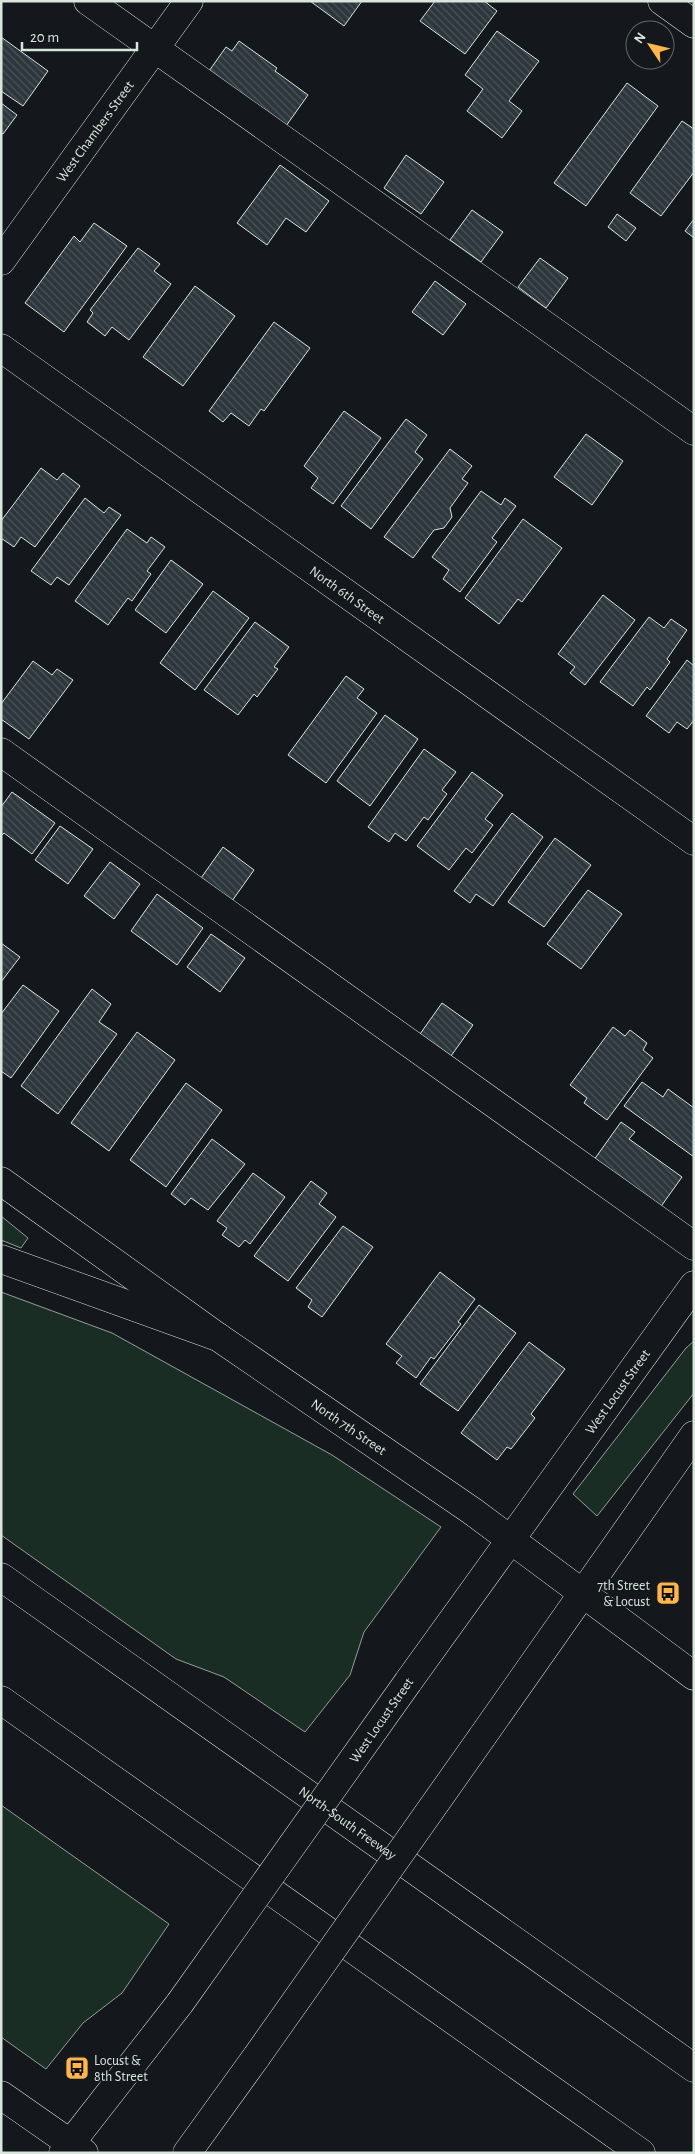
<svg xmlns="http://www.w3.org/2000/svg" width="695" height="2154" viewBox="0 0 695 2154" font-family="'Alegreya Sans',sans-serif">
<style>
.green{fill:#1a2d24;stroke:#939e99}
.building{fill:url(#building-back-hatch);stroke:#d8e6dc}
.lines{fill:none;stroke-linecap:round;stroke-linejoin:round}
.minor-casing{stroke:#d8e6dc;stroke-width:29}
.major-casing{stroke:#d8e6dc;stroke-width:29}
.highway-casing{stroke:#d8e6dc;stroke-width:29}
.minor{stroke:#14181c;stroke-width:28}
.major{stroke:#14181c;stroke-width:28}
.highway{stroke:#14181c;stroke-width:28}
.major-bridge-casing{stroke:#d8e6dc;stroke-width:29;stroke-linecap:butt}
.major-bridge{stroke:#14181c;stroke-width:28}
.labels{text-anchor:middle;stroke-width:4;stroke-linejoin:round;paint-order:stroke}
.street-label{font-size:14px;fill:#d8e6dc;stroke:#14181c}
.poi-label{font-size:14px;fill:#d8e6dc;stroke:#14181c;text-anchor:end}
</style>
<defs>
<pattern id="building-back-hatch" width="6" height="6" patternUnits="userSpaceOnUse" patternTransform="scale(1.25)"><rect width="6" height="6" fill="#2c363c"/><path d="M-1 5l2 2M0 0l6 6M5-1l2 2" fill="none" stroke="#4a5358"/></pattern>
</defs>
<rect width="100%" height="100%" fill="#14181c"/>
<g class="green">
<path d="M1,1216L28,1238L21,1248L1,1240Z"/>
<path d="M1,1292L112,1333L332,1455L441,1527L364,1632L350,1675L305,1732L224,1677L176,1659L1,1535Z"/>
<path d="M694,1341V1393L597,1516L573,1494L686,1348Z"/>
<path d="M1,1805L169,1924L122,1993L83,2023L46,2069L1,2037Z"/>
</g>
<g class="building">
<path d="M310,1H362L344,26Z"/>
<path d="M435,1H484L497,11L465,54L420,21Z"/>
<path d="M497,31L539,61L509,101L522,111L502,138L467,111L483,89L465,75Z"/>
<path d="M1,37L48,71L23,106L1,91Z"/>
<path d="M239,41L277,68L275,71L308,95L286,126L209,71L226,47L232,51Z"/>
<path d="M627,83L658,106L586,206L554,183Z"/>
<path d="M1,103L17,115L3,134L1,133Z"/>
<path d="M682,121L694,129V172L661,216L630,193Z"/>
<path d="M406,155L444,182L421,214L384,188Z"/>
<path d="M280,165L329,201L306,232L286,218L267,245L237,223Z"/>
<path d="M472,210L503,232L481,262L450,240Z"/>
<path d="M617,214L636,228L626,241L608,227Z"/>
<path d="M694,219V238L685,231Z"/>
<path d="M94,223L127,246L64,332L25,303L74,236L80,242Z"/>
<path d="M138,248L160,264L154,271L171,284L129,340L112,327L105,336L87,322L93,313L90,310Z"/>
<path d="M540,258L568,278L546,308L518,287Z"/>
<path d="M435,281L466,304L443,335L412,312Z"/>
<path d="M195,286L235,316L183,386L143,357Z"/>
<path d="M274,322L310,348L264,411L261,409L249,426L231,413L223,422L209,411Z"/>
<path d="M344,411L381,438L333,504L311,488L318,478L304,466Z"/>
<path d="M406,419L427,435L415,452L423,459L371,529L341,506Z"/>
<path d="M586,434L623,461L592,505L554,477Z"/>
<path d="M450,449L472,466L462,479L468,483L450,508L452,517L444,528L434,530L413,558L384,537Z"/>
<path d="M41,468L57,480L63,473L80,486L35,547L21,537L14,547L1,538V521Z"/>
<path d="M481,491L501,505L505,498L516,506L492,538L497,542L460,592L443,579L449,570L432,557Z"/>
<path d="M85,498L104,513L109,507L121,515L69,585L57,577L51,585L31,571Z"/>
<path d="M523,519L562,548L522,602L518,599L499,624L465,598Z"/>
<path d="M127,529L147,543L151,537L165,547L147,571L151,574L132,601L128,598L108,625L75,601Z"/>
<path d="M171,560L203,584L166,633L135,610Z"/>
<path d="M213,591L249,618L195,690L160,663Z"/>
<path d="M603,595L635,620L585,685L570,673L575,667L558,654Z"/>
<path d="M649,617L664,628L671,619L687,630L667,659L670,662L650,690L647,687L633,706L600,682Z"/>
<path d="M255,622L289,647L274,667L278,669L257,697L254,694L238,715L204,690Z"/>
<path d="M687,660L694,666V720L687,729L677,722L669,733L646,716Z"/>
<path d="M33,661L52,675L57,669L73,680L29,739L1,719V704Z"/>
<path d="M346,676L364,689L357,698L377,713L326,783L288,755Z"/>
<path d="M385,715L418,739L370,806L337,781Z"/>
<path d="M424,749L456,772L442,790L447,794L428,820L424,817L406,841L395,833L389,842L368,827Z"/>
<path d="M472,772L503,795L485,819L493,825L472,853L466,848L449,870L417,846Z"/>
<path d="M12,792L55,823L32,854L4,833L1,836V807Z"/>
<path d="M512,813L543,837L493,906L476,894L470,903L454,891Z"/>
<path d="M60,826L93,849L68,884L35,860Z"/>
<path d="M555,838L591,865L544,927L508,902Z"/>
<path d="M223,847L254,870L232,901L201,878Z"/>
<path d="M110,862L140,884L114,919L84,896Z"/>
<path d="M588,890L622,914L581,969L547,944Z"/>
<path d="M157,894L203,928L177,965L131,931Z"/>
<path d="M211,934L245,958L220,992L187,967Z"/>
<path d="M1,943L20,957L1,982Z"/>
<path d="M23,985L59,1011L11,1078L1,1071V1014Z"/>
<path d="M92,989L111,1004L99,1022L117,1034L58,1114L21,1086Z"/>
<path d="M442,1003L473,1025L451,1056L420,1034Z"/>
<path d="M613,1027L625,1036L630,1030L647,1043L643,1050L653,1058L607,1120L584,1103L587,1098L570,1085Z"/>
<path d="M137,1032L175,1060L109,1151L71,1123Z"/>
<path d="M642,1082L663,1097L668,1089L694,1108V1157L624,1106Z"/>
<path d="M186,1083L222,1110L166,1187L130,1160Z"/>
<path d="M621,1122L635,1132L629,1139L682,1177L657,1212L591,1164Z"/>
<path d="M212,1139L245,1164L208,1210L191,1198L185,1205L171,1194Z"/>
<path d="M253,1173L285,1197L250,1244L245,1240L239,1247L222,1235L227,1228L217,1221Z"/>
<path d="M311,1181L327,1193L319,1204L336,1217L288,1281L254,1256Z"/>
<path d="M343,1226L373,1247L322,1317L308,1307L312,1300L296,1288Z"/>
<path d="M440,1272L475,1299L458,1322L461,1324L434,1359L431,1357L416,1378L396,1363L402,1356L386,1344Z"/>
<path d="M479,1305L516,1333L458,1411L420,1384Z"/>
<path d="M529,1342L565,1369L531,1414L535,1418L511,1449L507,1447L497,1460L461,1433Z"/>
</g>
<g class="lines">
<g class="minor-casing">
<g id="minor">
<path d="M88,1L694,431"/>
<path d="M662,1L694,24"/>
<path id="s1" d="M1,261L189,1"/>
<path id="s2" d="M1,348L694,841"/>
<path d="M1,752L694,1246"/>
<path id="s3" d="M1,1181L218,1337L472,1511L694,1676"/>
<path d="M1,2095L84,2153"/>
</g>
</g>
<g class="major-casing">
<g id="major">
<path id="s4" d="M408,1682L694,1285"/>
<path d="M482,1737L694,1435"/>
<path d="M63,2153L180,2003"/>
<path d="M187,2153L257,2056"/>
</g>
</g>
<g class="highway-casing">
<g id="highway">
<path d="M1,1259L218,1337"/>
<path id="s5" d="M1,1577L694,2068"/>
<path d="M1,1700L641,2153"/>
</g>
</g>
<use href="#minor" class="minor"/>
<use href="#major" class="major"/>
<use href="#highway" class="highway"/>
<g class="major-bridge-casing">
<g id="major-bridge">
<path d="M180,2003L408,1682"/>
<path d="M257,2056L482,1737"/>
</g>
</g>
<use href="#major-bridge" class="major-bridge"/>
</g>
<defs>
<g id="bus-square" transform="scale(1.25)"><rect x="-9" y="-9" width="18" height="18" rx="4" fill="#ffb74d" stroke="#14181c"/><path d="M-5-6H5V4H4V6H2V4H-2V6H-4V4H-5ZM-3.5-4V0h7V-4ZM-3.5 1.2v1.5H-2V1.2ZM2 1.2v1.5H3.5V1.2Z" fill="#111"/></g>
</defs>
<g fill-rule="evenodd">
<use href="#bus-square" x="668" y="1593"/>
<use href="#bus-square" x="77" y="2068"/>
</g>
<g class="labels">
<g class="street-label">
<text dy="5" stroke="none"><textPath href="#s1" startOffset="160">West Chambers Street</textPath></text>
<text dy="5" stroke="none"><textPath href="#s2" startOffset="425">North 6th Street</textPath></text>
<text dy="5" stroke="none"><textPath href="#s4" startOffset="358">West Locust Street</textPath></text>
<text dy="5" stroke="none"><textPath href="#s3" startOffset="426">North 7th Street</textPath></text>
<text transform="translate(381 1720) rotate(-55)" y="5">West Locust Street</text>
<text dy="5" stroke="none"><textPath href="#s5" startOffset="425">North-South Freeway</textPath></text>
</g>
<g class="poi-label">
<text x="650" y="1590">7th Street<tspan x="650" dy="16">&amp; Locust</tspan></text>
<text x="94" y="2065" text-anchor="start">Locust &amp;<tspan x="94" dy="16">8th Street</tspan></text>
</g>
</g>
<rect width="695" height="2154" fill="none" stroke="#d8e6dc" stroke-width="5"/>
<g transform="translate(650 45) rotate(305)"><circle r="24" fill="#14181c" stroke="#626a69"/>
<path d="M0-4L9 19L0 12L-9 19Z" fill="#ffb74d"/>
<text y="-8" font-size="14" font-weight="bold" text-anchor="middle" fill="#d8e6dc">N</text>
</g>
<path d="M22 42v8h115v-8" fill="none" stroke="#d8e6dc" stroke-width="2.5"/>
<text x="30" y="42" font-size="15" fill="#d8e6dc" stroke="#14181c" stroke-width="4" paint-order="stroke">20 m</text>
</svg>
